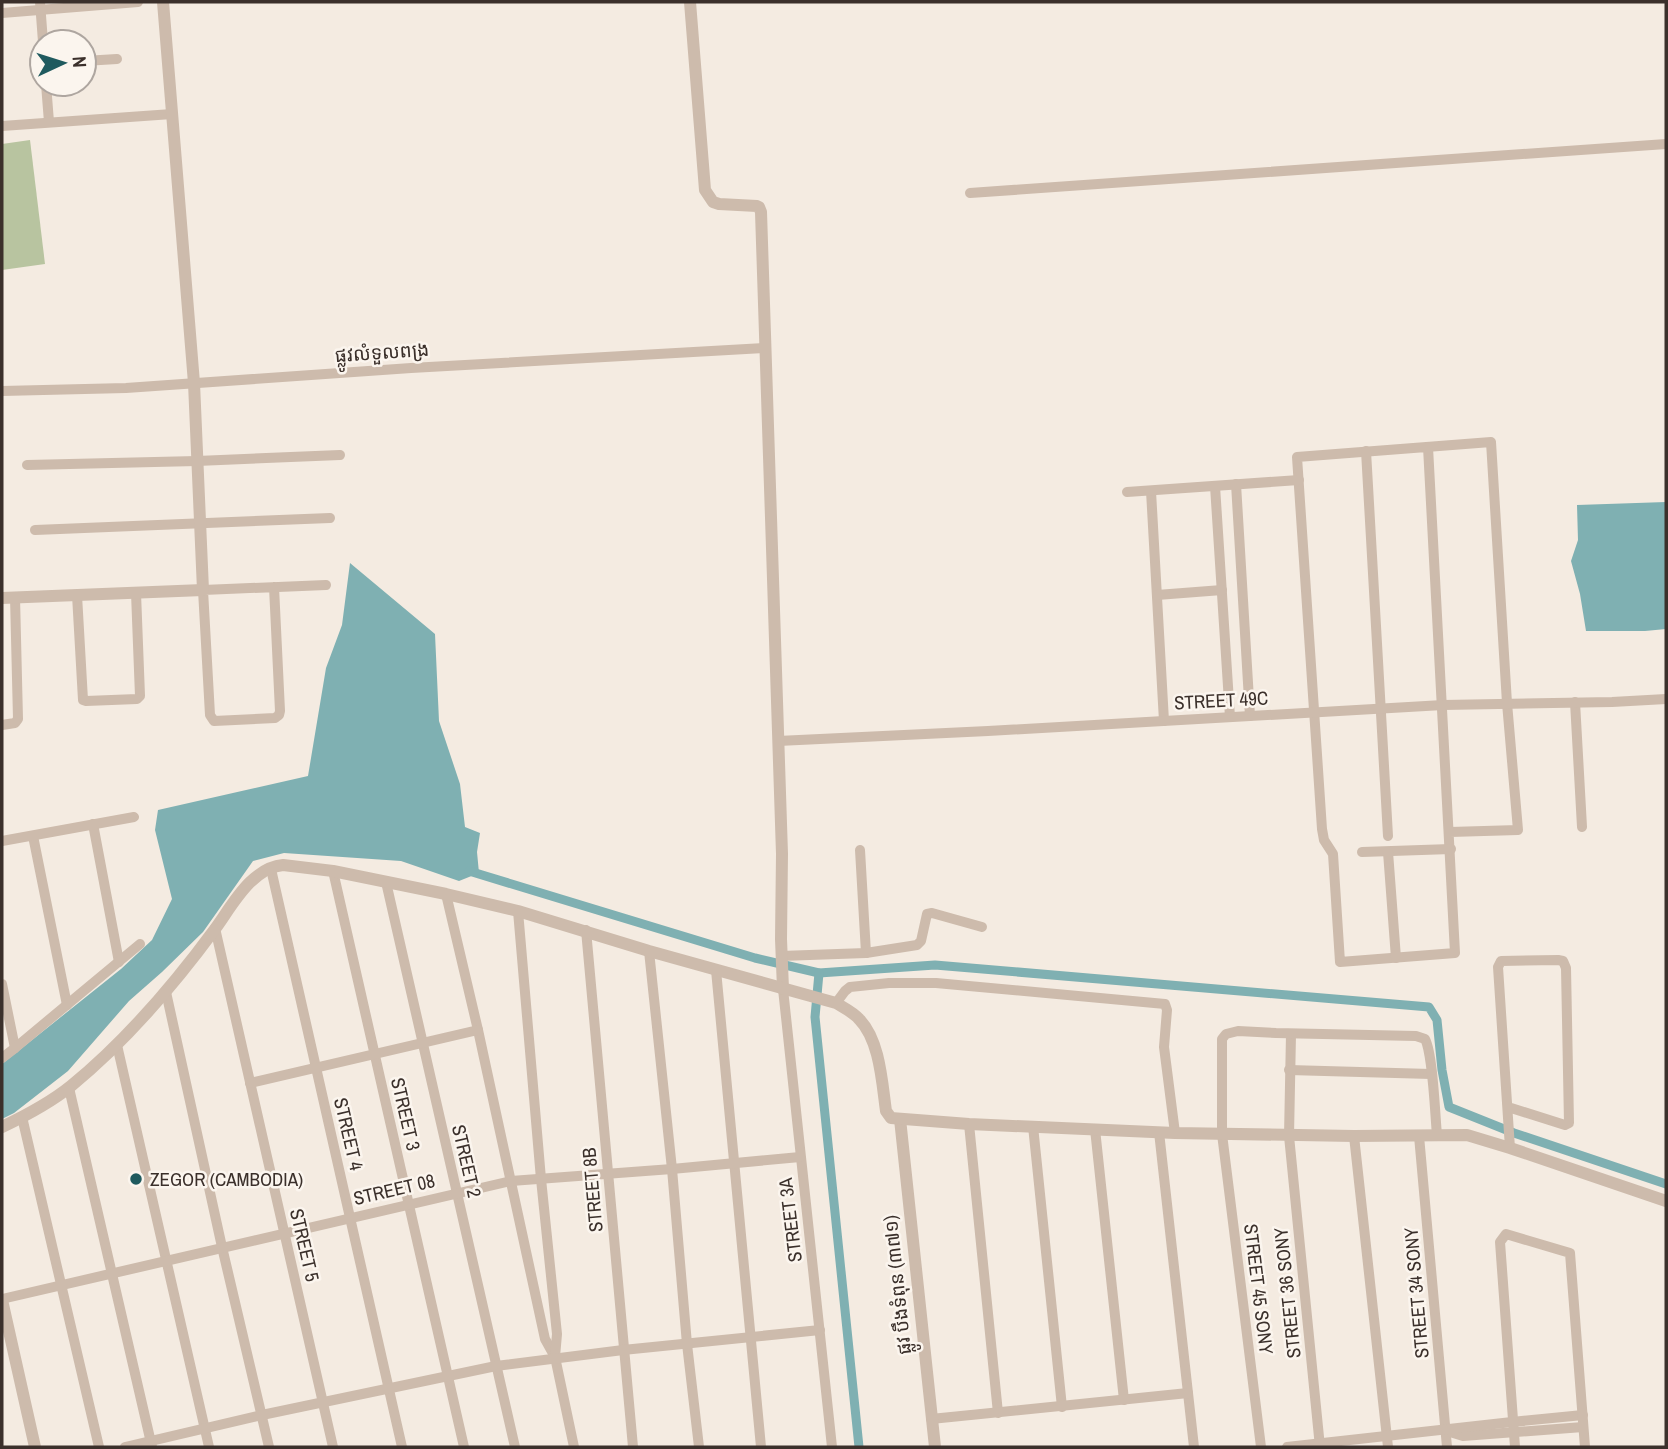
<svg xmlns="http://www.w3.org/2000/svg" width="1668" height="1449" viewBox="0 0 1668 1449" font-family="'Archivo Narrow','Noto Sans Khmer',sans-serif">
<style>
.green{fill:#b8c4a0}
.water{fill:#7fb0b2}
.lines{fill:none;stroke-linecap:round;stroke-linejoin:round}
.canal{stroke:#7fb0b2;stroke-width:9}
.minor{stroke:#cdbbac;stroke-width:10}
.tertiary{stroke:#cdbbac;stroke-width:12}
.poi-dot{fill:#1f5a5e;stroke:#fbf5ee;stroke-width:2.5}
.labels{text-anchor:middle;stroke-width:5;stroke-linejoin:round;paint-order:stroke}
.street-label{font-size:19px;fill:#3b302b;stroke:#fbf5ee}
.poi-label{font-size:19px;fill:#3b302b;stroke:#fbf5ee;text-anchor:start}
</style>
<rect width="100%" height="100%" fill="#f4ebe1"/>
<path class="green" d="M30,140L45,264L2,270V144Z"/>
<g class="water">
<path d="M1666,502V629L1645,631H1586L1580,594L1571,561L1578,540L1577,505Z"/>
<path d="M350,563L435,634L439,721L460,784L465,827L480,833L477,852L479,873L459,881L401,861L284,853L253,861L203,932L162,972L129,1001L68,1071L14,1113L2,1119V1064L121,969L152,940L172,899L155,830L158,810L308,776L326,668L342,625Z"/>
</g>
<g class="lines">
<g class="canal">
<path d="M469,871L755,958L819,973L935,965L1429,1007L1437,1020L1442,1070L1449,1107L1514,1133L1666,1184"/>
<path d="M819,973L815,1017L859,1447"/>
</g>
<g class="minor">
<path d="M40,2L43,42"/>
<path d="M2,13L138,2"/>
<path d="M84,61L117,59"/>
<path d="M46,84L49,122"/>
<path d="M2,126L172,114"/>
<path d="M970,193L1666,144"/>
<path d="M2,391L126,388L411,368L765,348"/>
<path d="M1428,447L1455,953L1340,962L1333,854L1324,840L1322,829L1297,457L1491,442L1507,703L1518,830L1450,832"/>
<path d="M1366,451L1388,836"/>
<path d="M27,465L197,461L340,455"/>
<path d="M1236,484L1250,716"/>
<path d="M1215,486L1230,717"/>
<path d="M1151,491L1164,721"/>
<path d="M1127,492L1299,480"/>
<path d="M35,530L330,518"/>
<path d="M274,587L280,711L279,715L275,718L214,721L210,715L203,590L326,585"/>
<path d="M77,595L83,700L86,701L137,699L140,696L136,593"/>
<path d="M1157,595L1222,590"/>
<path d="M1575,702L1582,827"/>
<path d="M2,725L15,723L18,719L15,597"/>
<path d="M778,741L988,731L1443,705L1612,702L1666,699"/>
<path d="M93,824L119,962"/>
<path d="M33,836L67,1005"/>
<path d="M2,841L134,817"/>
<path d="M1362,852L1451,849"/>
<path d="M1388,852L1396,958"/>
<path d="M271,869L402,1447"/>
<path d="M333,871L464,1447"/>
<path d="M386,882L515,1447"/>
<path d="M446,894L478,1030L545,1339L555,1357L574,1447"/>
<path d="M518,911L541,1179L557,1334L555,1357"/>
<path d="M215,928L333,1447"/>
<path d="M586,930L633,1447"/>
<path d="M649,951L672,1169L687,1344L699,1447"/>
<path d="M866,953L917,945L921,941L927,914L932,913L982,927"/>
<path d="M781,956L866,953L860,850"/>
<path d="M716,970L761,1447"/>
<path d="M2,984L15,1048"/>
<path d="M783,989L832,1447"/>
<path d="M166,992L222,1247L269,1447"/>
<path d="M836,1003L845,991L850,987L889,983H936L1165,1004L1167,1010L1164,1047L1175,1133"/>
<path d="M1291,1034L1289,1136L1320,1447"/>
<path d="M117,1045L209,1447"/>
<path d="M2,1058L15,1048L140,944"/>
<path d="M1289,1070L1431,1074"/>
<path d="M250,1083L478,1030"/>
<path d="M69,1088L152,1447"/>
<path d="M1508,1107L1565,1125L1569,1123L1566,968L1563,961L1558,960L1501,961L1498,967L1510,1148"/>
<path d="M22,1117L99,1447"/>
<path d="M969,1124L998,1413"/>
<path d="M1033,1126L1062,1407"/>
<path d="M1095,1129L1124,1400"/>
<path d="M1159,1132L1194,1447"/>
<path d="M1354,1136L1388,1447"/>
<path d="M1419,1136L1447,1447"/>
<path d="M2,1299L511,1181L672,1169L800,1157"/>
<path d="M931,1419L1188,1393"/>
<path d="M1450,1432L1463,1436L1583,1427"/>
<path d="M125,1447L262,1415L496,1366L623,1350L820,1330"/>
<path d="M1261,1447L1222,1134V1039L1226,1034L1238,1031L1276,1033L1416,1036L1425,1039C1433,1054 1435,1115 1437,1135"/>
<path d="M1287,1447L1512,1422L1583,1415"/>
<path d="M1515,1447L1500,1242L1506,1234L1570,1253L1585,1447"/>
</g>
<g class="tertiary">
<path d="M690,2L705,190L713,202L719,204L757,206L759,207L761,212L782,854L781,939L783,989"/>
<path d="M2,598L203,590L194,383L163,2"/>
<path d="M900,1119L935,1447"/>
<path d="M2,1127C25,1116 50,1103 71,1086C126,1041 173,986 215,929C232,906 251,868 283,865L333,871L446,894L518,911L649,951L836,1003C844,1008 853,1012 859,1019C880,1040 882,1083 886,1111L891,1118L969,1124L1175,1133L1354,1136L1467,1135L1510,1148L1666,1201"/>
<path d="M2,1300L35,1447"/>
</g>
</g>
<circle class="poi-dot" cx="136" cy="1179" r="7"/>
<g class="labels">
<g class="street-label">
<text transform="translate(382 352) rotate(-4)" y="7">ផ្លូវលំទួលពង្រ</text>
<text transform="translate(1221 700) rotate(-3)" y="7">STREET 49C</text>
<text transform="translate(406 1114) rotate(77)" y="7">STREET 3</text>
<text transform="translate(349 1134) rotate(77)" y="7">STREET 4</text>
<text transform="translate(467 1161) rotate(77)" y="7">STREET 2</text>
<text transform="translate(394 1189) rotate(-13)" y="7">STREET 08</text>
<text transform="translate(592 1190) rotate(-95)" y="7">STREET 8B</text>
<text transform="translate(790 1220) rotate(-97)" y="7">STREET 3A</text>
<text transform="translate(305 1245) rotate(77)" y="7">STREET 5</text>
<text transform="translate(897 1285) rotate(-96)" y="7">ផ្លូវ បឹងទំពុន (៣៧១)</text>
<text transform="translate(1259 1289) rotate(83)" y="7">STREET 45 SONY</text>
<text transform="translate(1287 1293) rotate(-96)" y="7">STREET 36 SONY</text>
<text transform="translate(1416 1293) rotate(-95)" y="7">STREET 34 SONY</text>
</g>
<g class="poi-label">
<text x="150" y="1186">ZEGOR (CAMBODIA)</text>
</g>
</g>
<rect width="1668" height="1449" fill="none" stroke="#3b302b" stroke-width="7"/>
<g transform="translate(63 63) rotate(86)"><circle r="33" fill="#fbf5ee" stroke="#aea6a0" stroke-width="2"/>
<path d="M0-5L12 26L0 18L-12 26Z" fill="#1f5a5e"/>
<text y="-10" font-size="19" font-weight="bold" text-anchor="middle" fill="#3b302b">N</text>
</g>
</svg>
